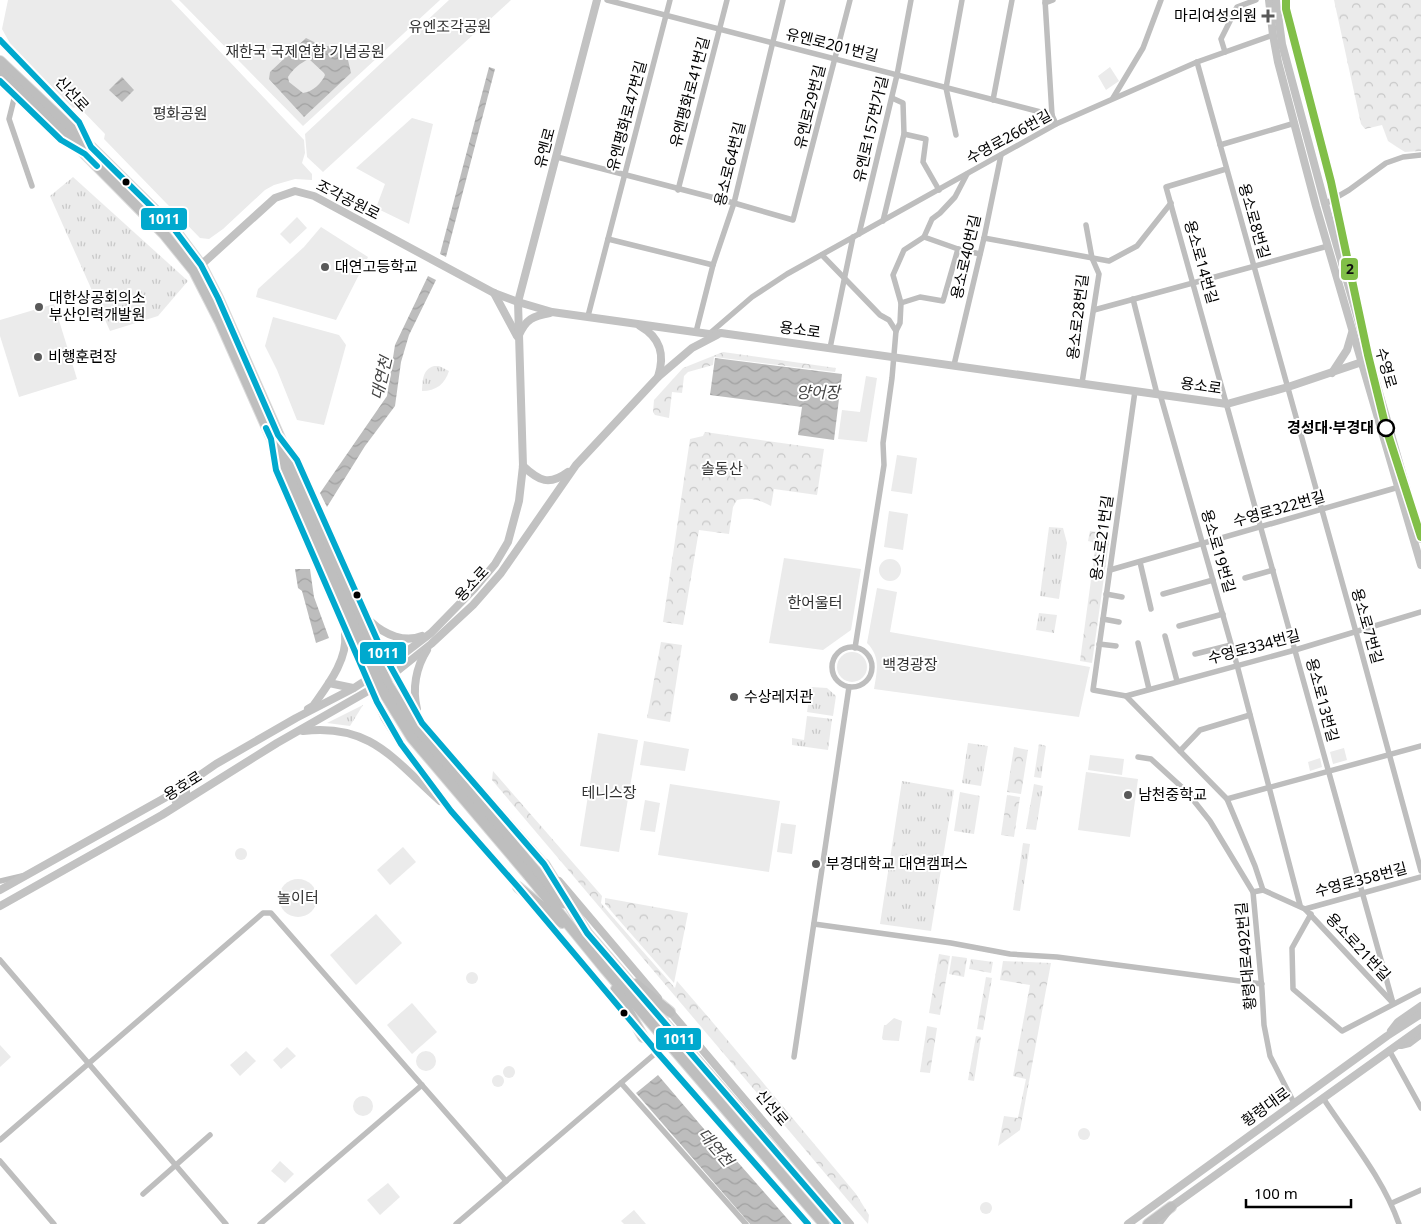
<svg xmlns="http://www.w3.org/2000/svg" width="1421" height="1224" viewBox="0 0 1421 1224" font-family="'Noto Sans','Noto Sans KR',sans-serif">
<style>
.grass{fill:url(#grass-tufts)}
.forest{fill:url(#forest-crowns)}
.park{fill:#ebebeb}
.water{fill:url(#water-waves);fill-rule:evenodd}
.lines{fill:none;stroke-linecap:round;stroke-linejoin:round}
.highway-casing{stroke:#dbdbdb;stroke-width:12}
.street{stroke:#bebebe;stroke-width:5.5}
.secondary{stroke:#c2c2c2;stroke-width:8}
.highway{stroke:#bebebe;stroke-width:10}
.highway-bridge-casing{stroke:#dbdbdb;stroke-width:12;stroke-linecap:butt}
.highway-bridge{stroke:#bebebe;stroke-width:10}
.bus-1-casing{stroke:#fff;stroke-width:10}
.bus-1{stroke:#00a9ce;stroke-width:6}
.metro-1-casing{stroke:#fff;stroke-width:11}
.metro-1{stroke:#81bf48;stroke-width:8}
.poi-dot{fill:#595959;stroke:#fff;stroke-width:2}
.bus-dot{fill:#000;stroke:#fff;stroke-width:2}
.stop-dot{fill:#fff;stroke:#000;stroke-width:2.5}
.labels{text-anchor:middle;stroke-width:4;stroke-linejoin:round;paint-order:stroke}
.poi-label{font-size:15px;fill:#000;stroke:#fff;text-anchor:start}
.park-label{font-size:15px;fill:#313131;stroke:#fff}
.street-label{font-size:15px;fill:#000;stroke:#fff}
.stop-label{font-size:15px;font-weight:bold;fill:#000;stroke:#fff;text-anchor:end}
.water-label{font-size:16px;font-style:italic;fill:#424242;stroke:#fff}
.line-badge{stroke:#fff;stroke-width:2}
.badge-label{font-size:14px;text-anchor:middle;font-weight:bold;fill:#fff}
.pale-badge-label{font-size:14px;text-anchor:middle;font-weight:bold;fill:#111}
</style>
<defs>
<pattern id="grass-tufts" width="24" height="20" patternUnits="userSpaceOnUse" patternTransform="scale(1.25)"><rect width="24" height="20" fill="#ebebeb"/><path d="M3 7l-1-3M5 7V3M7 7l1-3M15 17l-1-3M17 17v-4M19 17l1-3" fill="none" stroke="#c8c8c8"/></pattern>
<pattern id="forest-crowns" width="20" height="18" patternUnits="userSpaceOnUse" patternTransform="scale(1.25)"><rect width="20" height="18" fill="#ebebeb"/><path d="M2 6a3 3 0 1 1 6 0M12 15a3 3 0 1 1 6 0" fill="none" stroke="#c8c8c8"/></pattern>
<pattern id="water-waves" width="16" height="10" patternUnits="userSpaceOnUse" patternTransform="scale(1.25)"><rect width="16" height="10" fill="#bdbdbd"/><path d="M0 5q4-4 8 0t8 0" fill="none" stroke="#a1a1a1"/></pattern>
</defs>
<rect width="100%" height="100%" fill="#fff"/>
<g class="grass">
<path d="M73,177L188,281L158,316L110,331L50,196Z"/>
<path d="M434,366H439L449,371C445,384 436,391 422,391C423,380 422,370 434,366Z"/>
<path d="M1049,527L1063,528L1067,543L1059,599L1040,596Z"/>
<path d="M1039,613L1057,615L1054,633L1036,630Z"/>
<path d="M811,687L827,688L836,696L833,716L807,712Z"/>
<path d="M363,705L350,726L327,723Z"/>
<path d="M807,716L832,719L828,750L792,745V738L804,740Z"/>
<path d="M968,743L988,746L981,786L962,783Z"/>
<path d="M1039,744L1046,746L1041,778L1034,777Z"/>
<path d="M902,781L954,790L931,931L880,924Z"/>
<path d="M1034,784L1043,786L1036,830L1026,829Z"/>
<path d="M960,792L980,796L974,834L954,831Z"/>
<path d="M1023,843L1030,844L1020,911L1013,910Z"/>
</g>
<g class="forest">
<path d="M1334,0H1421V151L1405,152L1397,147L1388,141L1382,125L1365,129L1361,124Z"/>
<path d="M723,352L836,368L835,372L714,357L713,365L688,372L684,376L682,393L672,392L669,418L655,415L653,412L654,400L683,368Z"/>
<path d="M705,432L824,449L817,495L774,489L771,506C760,500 750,497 737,500L733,507L729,534L699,530L683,625L663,622L690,439L703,436Z"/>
<path d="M1090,531L1110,534L1092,663L1080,661L1096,543L1088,541Z"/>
<path d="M661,642L682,645L670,722L647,718Z"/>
<path d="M1014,747L1028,750L1021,794L1007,792Z"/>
<path d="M493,771L602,896L601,903L610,914L675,988L677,981L709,1018L856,1194L869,1215L868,1224L492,780Z"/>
<path d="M1007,795L1020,797L1014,837L1001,835Z"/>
<path d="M605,898L688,913L674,983L605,904Z"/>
<path d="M939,954L950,956L940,1015L929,1013Z"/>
<path d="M952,956L967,958L964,977L949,974Z"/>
<path d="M971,959L993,962L991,973L969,969Z"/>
<path d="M1003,961L1051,963L1020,1130L998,1146L1004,1116L1018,1118L1026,1079L1013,1076L1030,985L1000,980Z"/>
<path d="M986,977L992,978L983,1030L977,1029Z"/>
<path d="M927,1026L937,1028L930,1073L920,1072Z"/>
<path d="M976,1036L981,1037L974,1081L968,1080Z"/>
</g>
<g class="park">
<path d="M8,0H171L304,140L305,153L302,163L312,174V180L295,179L274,185L265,190L223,229L209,239L200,238L104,139L105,134L78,106L73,108L12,47L2,29Z"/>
<path d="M179,0H440L303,126Z"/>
<path d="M449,0H511L323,172L307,157L305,134Z"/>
<path d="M1110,67L1119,81L1106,90L1098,76Z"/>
<path d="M412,118L433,124L409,224L376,208L385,184L356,168Z"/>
<path d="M297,217L307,228L290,244L280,234Z"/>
<path d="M321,227L368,257L336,320L256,297L258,289L304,247Z"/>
<path d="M54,304L77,379L19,397L0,336V320Z"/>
<path d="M273,317L339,335L346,345L324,425L297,420L277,370L265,346Z"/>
<path d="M866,376L877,378L867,442L838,439L842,410L860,412Z"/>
<path d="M897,455L917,458L912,494L891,491Z"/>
<path d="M889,511L908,514L903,550L884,547Z"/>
<path d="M784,558L861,569L851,630L823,650L769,643Z"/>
<circle cx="890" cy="570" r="11"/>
<path d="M877,588L897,592L890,632L1090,667L1079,717L874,689C877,671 881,657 867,643Z"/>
<circle cx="852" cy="667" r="15"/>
<path d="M598,733L638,740L619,852L580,846Z"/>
<path d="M644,741L689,749L685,771L640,765Z"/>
<path d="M1344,748L1347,760L1333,764L1330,752Z"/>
<path d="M1090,755L1124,759L1122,775L1088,770Z"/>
<path d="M1320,758L1322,767L1310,771L1308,762Z"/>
<path d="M1086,772L1138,779L1130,837L1078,830Z"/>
<path d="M670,784L780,801L769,872L658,855Z"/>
<path d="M645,800L660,803L655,832L640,830Z"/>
<path d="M781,823L796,825L792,854L777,852Z"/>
<path d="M403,847L416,862L390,885L377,870Z"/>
<circle cx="241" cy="854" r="6"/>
<circle cx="298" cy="898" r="19"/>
<path d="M376,914L402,943L356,985L330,955Z"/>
<circle cx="472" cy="978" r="6"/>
<path d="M412,1003L437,1032L412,1054L387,1025Z"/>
<path d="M894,1018L902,1021L899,1041L883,1040L882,1038L884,1025H886Z"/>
<path d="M0,1045L11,1057L0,1067Z"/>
<path d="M287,1047L296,1056L281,1069L273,1060Z"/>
<path d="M246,1051L256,1061L240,1076L230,1065Z"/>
<circle cx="426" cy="1061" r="10"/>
<circle cx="509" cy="1072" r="6"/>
<circle cx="498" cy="1081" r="6"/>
<circle cx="363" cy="1106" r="10"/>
<circle cx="1084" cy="1134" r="6"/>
<path d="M280,1161L294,1174L285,1183L271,1171Z"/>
<path d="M388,1183L400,1197L380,1215L367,1200Z"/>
<circle cx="986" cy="1208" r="6"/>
<path d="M634,1210L646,1224H624L621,1221Z"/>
</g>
<g class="water">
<path d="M306,38L322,46H330L342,52L348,60L351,73L304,117L269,79L270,72ZM309,59L324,73L325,75C322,83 312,92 303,93L289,82L288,77C293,69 300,63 309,59Z"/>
<path d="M489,67L495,69L446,257L440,254Z"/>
<path d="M122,77L134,90L122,102L109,90Z"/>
<path d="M428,276L436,280L409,335L401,362L395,406L365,446L327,507L320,493L387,396L395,345Z"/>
<path d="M715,358L842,374L834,440L798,435L802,407L710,395Z"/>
<path d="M295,569H310L314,597L329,638L316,643L302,591L298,588Z"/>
<path d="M658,1075L710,1136L713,1134L792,1224H750L636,1093Z"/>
</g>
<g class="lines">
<g class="highway-casing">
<g id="highway">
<path d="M0,61L91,147L174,229L201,265L218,298L306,497"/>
<path d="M0,72L85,154L164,234L194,271L220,322L299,500"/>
<path d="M544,864L587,933L838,1224"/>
<path d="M535,870L563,903"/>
<path d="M529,876L604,968L824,1224"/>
<path d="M518,887L562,923"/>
<path d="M636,984L670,1012"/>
<path d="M616,989L643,1037"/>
<path d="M1148,1224L1171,1207"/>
</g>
</g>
<g class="street">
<path d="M607,0L1052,115"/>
<path d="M1045,0L1052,115L1056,124"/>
<path d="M1045,3L1053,0"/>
<path d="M1225,52L1221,39L1237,7L1256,0"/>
<path d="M1197,62L1356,632L1421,871"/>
<path d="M15,95L9,119L32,186"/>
<path d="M1113,98L1143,48L1161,0"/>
<path d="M993,100L1012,0"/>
<path d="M904,134L926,139L923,162L939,190"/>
<path d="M956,135L946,88L962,0"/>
<path d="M1220,145L1295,123"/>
<path d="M557,157L734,203L793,220L850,0"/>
<path d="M1226,169L1166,187L1393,1003"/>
<path d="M678,190L727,0"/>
<path d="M1325,204L1349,190L1386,163L1403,157L1421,155"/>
<path d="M883,221L904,134L903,103L892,98"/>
<path d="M859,234L897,75L911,0"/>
<path d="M924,237L958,249L980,254"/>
<path d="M984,238L1109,261L1137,246L1171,203"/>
<path d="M608,239L713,265"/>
<path d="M822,255L880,315L889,320L896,331"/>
<path d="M1133,299L1157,394"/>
<path d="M901,303L920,297L943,301L958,249"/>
<path d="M1094,310L1328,246"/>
<path d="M588,316L670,0"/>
<path d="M696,332L713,265L734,203L783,0"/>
<path d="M709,334L752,297L787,274L1056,124L1197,62L1273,35"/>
<path d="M830,348L853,237"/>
<path d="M954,365L984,238L1001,155"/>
<path d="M1082,383L1099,274L1092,258L1086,225"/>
<path d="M1135,391L1093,690L1126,696L1295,650L1421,612"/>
<path d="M1160,394L1237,665L1300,905"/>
<path d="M1140,562L1151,609"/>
<path d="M1110,570L1399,487"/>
<path d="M1245,578L1273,570"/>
<path d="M1106,594L1122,597"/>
<path d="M1163,594L1213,580"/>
<path d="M1103,619L1119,622"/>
<path d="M1179,626L1223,614"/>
<path d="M1165,636L1177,681"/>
<path d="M1138,643L1149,689"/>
<path d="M1099,644L1116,646"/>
<circle cx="852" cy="667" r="20"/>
<path d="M855,648L879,497L884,465L883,443L892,378L896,331L900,323L901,303L893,275L904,250L924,237L932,219L940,213L955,197L967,174"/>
<path d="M1195,654L1231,645"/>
<path d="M1126,696L1227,799L1255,866L1263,890"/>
<path d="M1180,751L1200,730L1250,715"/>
<path d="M1138,757L1151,759L1186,791L1210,821L1253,892L1262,990L1264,1025L1270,1056L1294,1103"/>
<path d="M1227,799L1421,746"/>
<path d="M0,881L22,876"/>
<path d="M1253,892L1263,890L1305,909L1393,1003"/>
<path d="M1305,909L1421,877"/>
<path d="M1311,914L1292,948L1293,989L1342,1031L1421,990"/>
<path d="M814,924L951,943L1010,954L1057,957L1262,984"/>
<path d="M0,960L226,1224"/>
<path d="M1389,1050L1421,1108"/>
<path d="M794,1057L849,687"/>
<path d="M621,1083L746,1224"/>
<path d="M1323,1098C1350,1139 1383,1178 1399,1224"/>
<path d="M0,1140L263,913H271L506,1181"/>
<path d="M0,1161L54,1224"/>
<path d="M143,1194L210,1135"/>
<path d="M1392,1203L1421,1190"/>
<path d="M260,1224L422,1085"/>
<path d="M456,1224L657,1052"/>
</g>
<g class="secondary">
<path d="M1269,0L1273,35L1278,62L1316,206L1421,565"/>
<path d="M1276,0L1282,44L1325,204L1421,539"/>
<path d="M0,40L79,122L89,143"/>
<path d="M0,81L61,140L75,148"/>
<path d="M201,265L275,198L295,191L314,196L494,293L518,302L552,312L709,334L721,333L1227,404L1288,387L1362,362"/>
<path d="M494,293L517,336"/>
<path d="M640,326C661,338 665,355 658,377"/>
<path d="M519,335C526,319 533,316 550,313"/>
<path d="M1332,373L1347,350L1352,333"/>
<path d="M272,446L276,470L384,717L401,744L451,811L522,891"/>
<path d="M287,446L297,460L383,653L422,723L547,866"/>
<path d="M523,466C539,481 549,486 568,472"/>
<path d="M371,622C385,635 405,643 422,636"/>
<path d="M391,676L431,644L473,605L501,573L576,465L658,377L692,348L717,335"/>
<path d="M329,683L353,688"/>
<path d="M308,709L313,706C327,686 348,660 345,634"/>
<path d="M417,709C412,689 416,667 427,650"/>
<path d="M303,731C371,723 394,760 440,801"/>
<path d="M176,802L186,794V791H177"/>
<path d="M559,881L658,998"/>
<path d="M0,890L177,791L216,764L296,718L354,688L389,665L431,633L474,589L495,564L508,542L519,501L523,466L518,302L597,0"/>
<path d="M531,902L631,1021"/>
<path d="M0,906L162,815L277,743L375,687"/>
<path d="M667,1008L850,1224"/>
<path d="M1391,1031L1398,1022L1421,1006"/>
<path d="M641,1034L808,1224"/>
<path d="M1401,1045L1409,1043L1421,1034"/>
<path d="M1128,1224L1387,1036L1421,1014"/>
<path d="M1158,1224L1171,1207L1421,1028"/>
</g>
<use href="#highway" class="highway"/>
<g class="highway-bridge-casing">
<g id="highway-bridge">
<path d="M306,497L388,685L419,733L535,870"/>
<path d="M299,500L381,688L412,738L529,876"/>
</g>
</g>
<use href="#highway-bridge" class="highway-bridge"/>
<g class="bus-1-casing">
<g id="bus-1">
<path d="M0,40L79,122L91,147L174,229L201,265L218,298L278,435L297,460L383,653L422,723L544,864L587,933L838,1224"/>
<path d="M0,81L61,140L85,154L97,166"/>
<path d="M266,428L271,439L276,470L377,702L401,744L451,811L518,887L657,1052L808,1224"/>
</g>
</g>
<use href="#bus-1" class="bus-1"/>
<g class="metro-1-casing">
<path id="metro-1" d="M1286,0V9L1331,182L1368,355L1386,428L1421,537"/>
</g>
<use href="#metro-1" class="metro-1"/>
</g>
<g class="poi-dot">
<path d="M1265.5 8.5h5v5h5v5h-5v5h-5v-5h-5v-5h5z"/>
<circle cx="325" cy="267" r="5"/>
<circle cx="39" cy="307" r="5"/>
<circle cx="38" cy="357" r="5"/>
<circle cx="734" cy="697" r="5"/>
<circle cx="1128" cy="795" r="5"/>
<circle cx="816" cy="864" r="5"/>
</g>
<g class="bus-dot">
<circle cx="126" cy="182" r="4.5"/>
<circle cx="357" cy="595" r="4.5"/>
<circle cx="624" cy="1013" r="4.5"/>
</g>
<circle class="stop-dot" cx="1386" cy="428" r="8"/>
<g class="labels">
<g class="poi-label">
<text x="1257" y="21" text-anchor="end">마리여성의원</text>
<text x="335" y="272">대연고등학교</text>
<text x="49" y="303">대한상공회의소<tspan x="49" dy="17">부산인력개발원</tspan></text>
<text x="48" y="362">비행훈련장</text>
<text x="744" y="702">수상레저관</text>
<text x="1138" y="800">남천중학교</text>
<text x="826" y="869">부경대학교 대연캠퍼스</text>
</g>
<g class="park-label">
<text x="450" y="32">유엔조각공원</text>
<text x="305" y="57">재한국 국제연합 기념공원</text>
<text x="180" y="119">평화공원</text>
<text x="722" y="474">솔동산</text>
<text x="815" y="608">한어울터</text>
<text x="910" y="670">백경광장</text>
<text x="609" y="798">테니스장</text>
<text x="298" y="903">놀이터</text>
</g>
<g class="street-label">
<text transform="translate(832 45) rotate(14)" y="5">유엔로201번길</text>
<text transform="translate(690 92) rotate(-75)" y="5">유엔평화로41번길</text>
<text transform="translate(72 94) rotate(47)" y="5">신선로</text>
<text transform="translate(810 107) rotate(-76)" y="5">유엔로29번길</text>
<text transform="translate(627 116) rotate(-75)" y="5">유엔평화로47번길</text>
<text transform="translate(871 129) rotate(-77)" y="5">유엔로157번가길</text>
<text transform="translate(1009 137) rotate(-29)" y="5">수영로266번길</text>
<text transform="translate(545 148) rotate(-75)" y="5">유엔로</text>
<text transform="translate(730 164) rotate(-76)" y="5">용소로64번길</text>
<text transform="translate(348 200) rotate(27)" y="5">조각공원로</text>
<text transform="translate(1254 221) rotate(74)" y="5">용소로8번길</text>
<text transform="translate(966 257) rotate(-77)" y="5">용소로40번길</text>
<text transform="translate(1201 262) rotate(74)" y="5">용소로14번길</text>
<text transform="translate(1078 317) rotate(-83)" y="5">용소로28번길</text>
<text transform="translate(800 330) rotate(8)" y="5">용소로</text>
<text transform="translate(1386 368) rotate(74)" y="5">수영로</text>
<text transform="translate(1201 386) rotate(8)" y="5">용소로</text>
<text transform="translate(1279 509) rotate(-16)" y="5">수영로322번길</text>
<text transform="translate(1102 538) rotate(-82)" y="5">용소로21번길</text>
<text transform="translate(1218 551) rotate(74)" y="5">용소로19번길</text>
<text transform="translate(472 584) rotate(-47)" y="5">용소로</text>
<text transform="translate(1367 626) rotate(74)" y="5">용소로7번길</text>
<text transform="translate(1254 647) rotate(-15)" y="5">수영로334번길</text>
<text transform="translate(1322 700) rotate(75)" y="5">용소로13번길</text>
<text transform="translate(183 786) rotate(-32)" y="5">용호로</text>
<text transform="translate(1361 880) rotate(-15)" y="5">수영로358번길</text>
<text transform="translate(1358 947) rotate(47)" y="5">용소로21번길</text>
<text transform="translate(1246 956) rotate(-95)" y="5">황령대로492번길</text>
<text transform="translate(1266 1107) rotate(-36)" y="5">황령대로</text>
<text transform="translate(772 1108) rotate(50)" y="5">신선로</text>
</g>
<g class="stop-label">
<text x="1374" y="433">경성대·부경대</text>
</g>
<g class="water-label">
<text transform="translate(381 378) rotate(-77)" y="6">대연천</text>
<text x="818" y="398">양어장</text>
<text transform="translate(716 1147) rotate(49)" y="6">대연천</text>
</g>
</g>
<g class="line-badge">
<rect x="140" y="207" width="48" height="24" rx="5" fill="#00a9ce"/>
<rect x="1340" y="257" width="19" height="24" rx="5" fill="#81bf48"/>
<rect x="359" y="641" width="48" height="24" rx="5" fill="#00a9ce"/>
<rect x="655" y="1027" width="47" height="24" rx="5" fill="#00a9ce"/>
</g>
<g class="badge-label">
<text x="164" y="224">1011</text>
<text x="383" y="658">1011</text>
<text x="679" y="1044">1011</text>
</g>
<g class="pale-badge-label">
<text x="1350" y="274">2</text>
</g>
<path d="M1246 1199v8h105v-8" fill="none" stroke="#000000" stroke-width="2.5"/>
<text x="1254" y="1199" font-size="15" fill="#000000" stroke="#ffffff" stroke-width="4" paint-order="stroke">100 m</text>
</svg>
